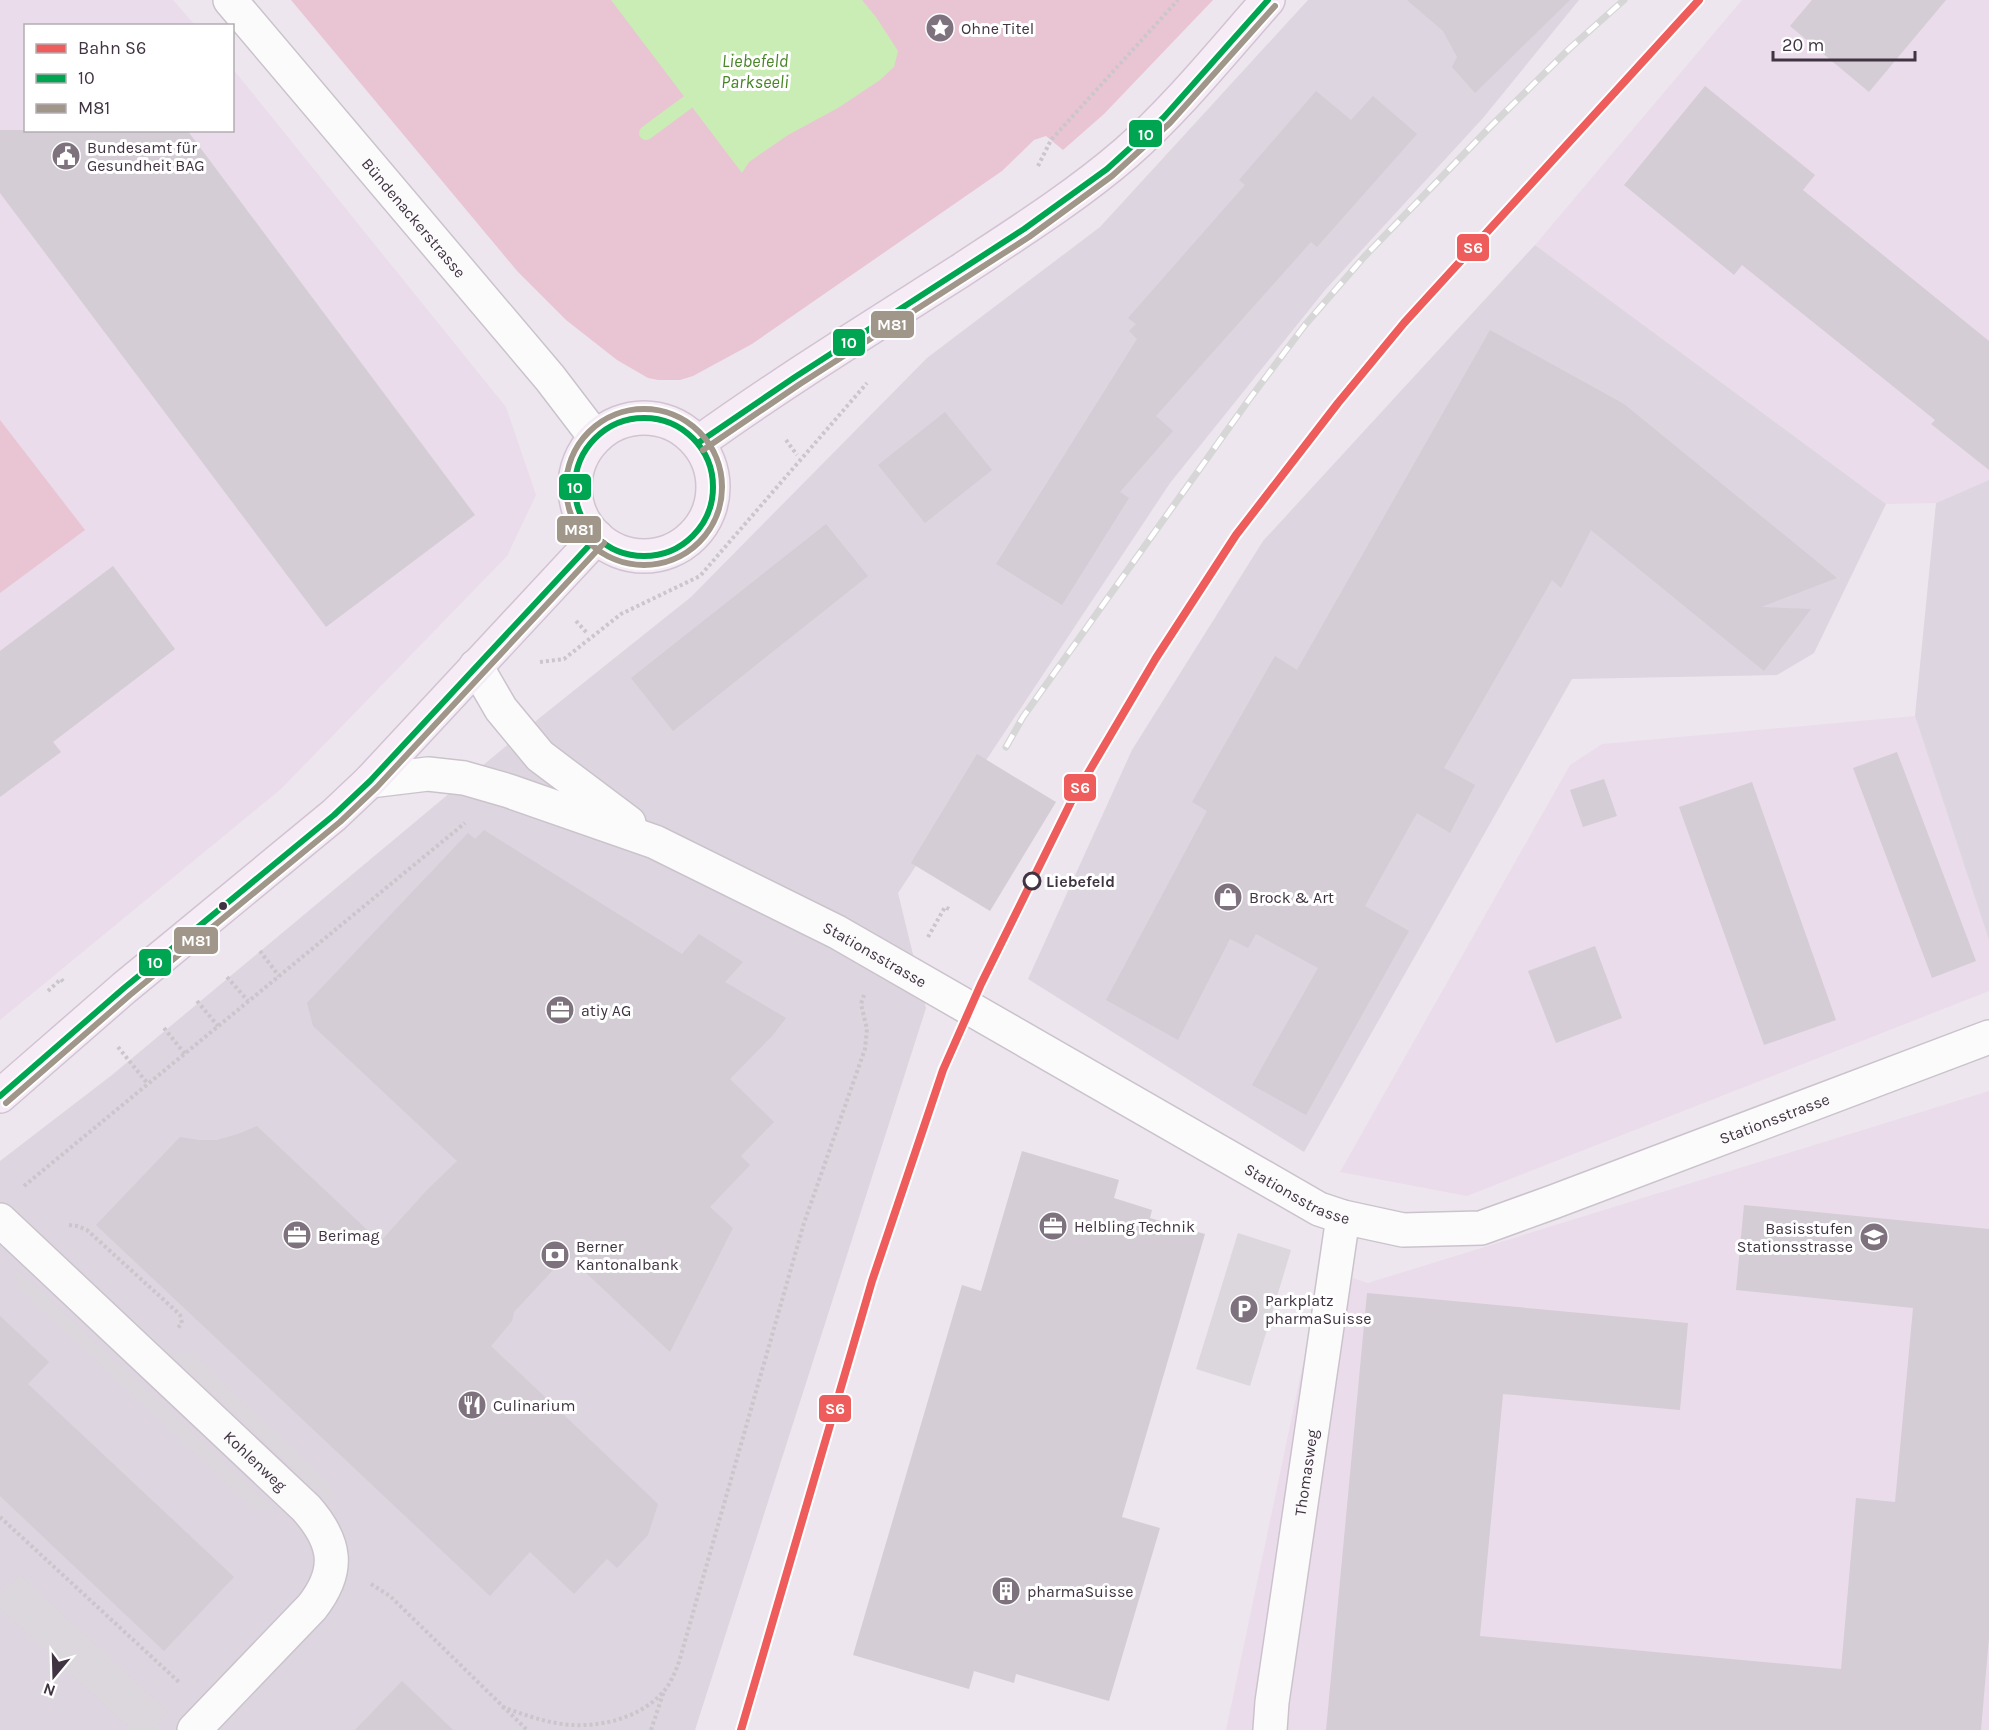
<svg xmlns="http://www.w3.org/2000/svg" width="1989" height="1730" viewBox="0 0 1989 1730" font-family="Karla,sans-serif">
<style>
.residential{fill:#eadceb}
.industrial{fill:#ddd5df}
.green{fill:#e9c5d3}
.parking{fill:#dcd6dd}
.water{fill:#caecb5}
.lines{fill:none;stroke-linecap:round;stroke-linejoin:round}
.stream{stroke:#caecb5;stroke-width:14}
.building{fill:#d4cdd5}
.minor-casing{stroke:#cbc3cc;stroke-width:36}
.tertiary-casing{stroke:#cbc3cc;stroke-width:36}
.secondary-casing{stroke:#d2c3d3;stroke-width:36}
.path{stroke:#cbc5cc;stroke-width:4;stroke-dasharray:3 3;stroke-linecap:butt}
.minor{stroke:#fcfbfc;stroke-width:33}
.tertiary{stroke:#fcfbfc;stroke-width:33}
.secondary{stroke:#f5ecf6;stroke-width:33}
.rail-casing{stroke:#d7d6d7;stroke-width:7}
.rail{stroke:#fff;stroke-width:4.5;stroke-dasharray:14;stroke-linecap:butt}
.bus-1-casing{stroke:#fff;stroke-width:10}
.bus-2-casing{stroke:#fff;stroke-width:10}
.bus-1{stroke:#00a551;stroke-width:6}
.bus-2{stroke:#a0968a;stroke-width:6}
.rail-1-casing{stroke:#fff;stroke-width:12}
.rail-1{stroke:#ee5c5b;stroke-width:8}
.stop-dot{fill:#fff;stroke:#403342;stroke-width:3}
.bus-dot{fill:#403342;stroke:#fff;stroke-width:2}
.labels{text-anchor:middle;stroke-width:6;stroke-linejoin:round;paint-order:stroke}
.poi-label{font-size:16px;fill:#403342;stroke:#fff;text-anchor:start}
.street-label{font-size:16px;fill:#403342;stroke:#fff}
.stop-label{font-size:16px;font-weight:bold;fill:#403342;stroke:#fff;text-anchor:start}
.water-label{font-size:18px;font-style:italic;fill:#488526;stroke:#fff}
.line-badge{stroke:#fff;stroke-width:2}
.badge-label{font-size:16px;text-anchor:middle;font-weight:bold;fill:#fff}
</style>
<rect width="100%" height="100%" fill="#ede6ee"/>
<g class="residential">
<path d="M0,0H173L195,25L26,26V130H232L233,69L506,407L536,495L507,556L281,789L0,1020Z"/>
<path d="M1742,0H1989V480L1936,503L1886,504L1535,245Z"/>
<path d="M1915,716L1989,940V991L1467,1196L1340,1172L1570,765L1602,744Z"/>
<path d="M1989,1091V1730H1226L1323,1269L1368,1283Z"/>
</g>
<g class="industrial">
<path d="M1308,0H1579L1483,118L1325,290L1170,483L898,893L926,1008L695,1730H0V1161L112,1075L542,716L691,597L927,358L1100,227Z"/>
<path d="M1535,245L1886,504L1814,653L1777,675L1572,679L1304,1152L1028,979L1132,750L1263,541Z"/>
<path d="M1989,480V940L1915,716L1936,503Z"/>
</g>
<g class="green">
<path d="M291,0H1213L1104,114L1063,150L1046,136L1034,140L1002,171L752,344L693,376L680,380H658L648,378L617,360L566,320L518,272Z"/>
<path d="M0,420L85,530L0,593Z"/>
</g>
<g class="parking">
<path d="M1238,1233L1291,1250L1250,1386L1196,1369Z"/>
<path d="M14,1267L278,1512L253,1507L18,1287Z"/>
<path d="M190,1352L332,1487V1504L171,1354Z"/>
<path d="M20,1575L168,1712L152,1730H132L0,1608V1596Z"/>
</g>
<path class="water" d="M611,0H862L876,17L898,51L894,67L880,80L838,108L788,135L749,162L742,173Z"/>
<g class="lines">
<path class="stream" d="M646,133L688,102"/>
</g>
<g class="building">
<path d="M1407,0H1570L1475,93L1452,67L1457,57L1443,31Z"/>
<path d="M1812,0H1946L1869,92L1790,26Z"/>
<path d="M1705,86L1815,175L1803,190L1989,341V470L1931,424L1935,420L1742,265L1734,275L1624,185Z"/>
<path d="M1316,91L1351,120L1373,96L1417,134L1317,247L1311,242L1156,416L1173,431L1120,492L1129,498L1062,605L996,564L1137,339L1129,331L1136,324L1128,318L1245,185L1239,180Z"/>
<path d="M0,130H187L475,515L326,627L0,193Z"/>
<path d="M1490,330L1624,404L1837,578L1761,607L1811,609L1764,671L1591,530L1561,588L1552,580L1444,768L1475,785L1450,833L1417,813L1365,906L1409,931L1306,1115L1252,1085L1318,968L1256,934L1248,948L1230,939L1178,1040L1106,1000L1207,811L1192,802L1275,656L1297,670Z"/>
<path d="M945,412L992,470L925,523L878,465Z"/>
<path d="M826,524L868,576L673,731L631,678Z"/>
<path d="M113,566L175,649L53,742L61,752L0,797V651Z"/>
<path d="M1897,752L1976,961L1932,978L1853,768Z"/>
<path d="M977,754L1056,802L990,911L911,863Z"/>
<path d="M1604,779L1617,816L1583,827L1570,790Z"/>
<path d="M1752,782L1836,1020L1764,1045L1679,807Z"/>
<path d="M484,830L682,954L699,934L743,962L725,982L786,1018L773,1035L730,1079L774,1122L741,1156L750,1165L710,1207L733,1228L670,1352L567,1255L514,1312L512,1321L491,1346L658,1504L648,1535L617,1568L607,1559L574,1594L530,1552L490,1596L96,1225L180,1137L199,1140H217L238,1134L257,1126L380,1242L427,1190L457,1161L313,1026L307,1003L468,833L475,839Z"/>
<path d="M1595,946L1622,1018L1556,1043L1528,971Z"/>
<path d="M1022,1151L1119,1180L1114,1198L1152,1210L1150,1218L1205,1234L1122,1517L1160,1528L1109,1701L1016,1674L1014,1683L974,1671L969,1689L853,1655L962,1285L981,1291Z"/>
<path d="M1744,1205L1989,1229V1638L1981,1730H1326L1367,1293L1688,1323L1680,1410L1503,1394L1480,1636L1841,1669L1856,1498L1895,1502L1913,1308L1736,1290Z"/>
<path d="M0,1316L49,1362L28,1384L234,1577L164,1651L0,1496Z"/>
<path d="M402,1681L453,1730H355Z"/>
</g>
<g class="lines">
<g class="minor-casing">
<g id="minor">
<path id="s1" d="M0,1220L306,1508C336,1542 341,1570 312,1607L194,1730"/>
<path id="s2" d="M1270,1730L1272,1702L1343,1217"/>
</g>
</g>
<g class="tertiary-casing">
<g id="tertiary">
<path id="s3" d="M230,0L550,378L595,437"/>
<path d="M476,666L501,709L540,756L629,823"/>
<path id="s4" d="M370,781L428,774L464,778L509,791L655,842L837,932L1319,1209L1343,1217L1403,1230L1481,1228L1553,1202L1989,1037"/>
</g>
</g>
<g class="secondary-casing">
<g id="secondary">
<circle cx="644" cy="487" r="69"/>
<path d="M698,443C783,382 872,327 960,271C1016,234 1075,197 1126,153C1178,107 1222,52 1268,0"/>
<path d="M0,1096L124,988L334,815L370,781L597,537"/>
</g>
</g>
<g class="path">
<path d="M1038,166L1051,140L1178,0"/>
<path d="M786,440L797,455"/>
<path d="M576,621L588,634"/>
<path d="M540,662L564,659L621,614L700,576L867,383"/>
<path d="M928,937L945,907L951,910"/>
<path d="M260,951L279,976"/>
<path d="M227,977L248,1001"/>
<path d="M48,991L61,979L65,984"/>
<path d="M197,1001L218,1026"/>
<path d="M164,1028L185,1054"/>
<path d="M118,1047L148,1084"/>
<path d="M24,1186L465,823"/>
<path d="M69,1225L77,1226L87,1230L176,1311L180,1315L182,1323L177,1329"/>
<path d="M0,1517L180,1683"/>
<path d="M371,1584L390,1596L527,1730"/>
<path d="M502,1707C520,1713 538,1720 556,1723C593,1730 639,1720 664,1691C671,1683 675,1672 679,1662L804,1223L865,1049L867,1029L861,1004L864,995"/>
<path d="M651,1730L664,1691"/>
</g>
<use href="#minor" class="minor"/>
<use href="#tertiary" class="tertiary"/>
<use href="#secondary" class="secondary"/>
<g class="rail-casing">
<path id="rail" d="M1006,747L1023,717L1248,401L1305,325L1364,257L1492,125L1569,49L1624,0"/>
</g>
<use href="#rail" class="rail"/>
<g class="bus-1-casing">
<g id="bus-1">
<circle cx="644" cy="487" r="69"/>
<path d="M698,443L795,377L1024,229L1107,169L1164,117L1268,0"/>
<path d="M0,1096L124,988L334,815L370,781L597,537"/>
</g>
</g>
<g class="bus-2-casing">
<g id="bus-2">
<circle cx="644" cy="487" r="78"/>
<path d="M703,450L800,384L1029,237L1112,176L1170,123L1275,6"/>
<path d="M6,1103L130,995L340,822L377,787L604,543"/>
</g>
</g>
<use href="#bus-1" class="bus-1"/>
<use href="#bus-2" class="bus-2"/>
<g class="rail-1-casing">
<path id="rail-1" d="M741,1730L872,1281L943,1070L981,984L1071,802L1156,658L1236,535L1338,403L1404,323L1699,0"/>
</g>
<use href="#rail-1" class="rail-1"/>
</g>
<defs>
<g id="sight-disc" transform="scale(1.5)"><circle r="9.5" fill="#7d727e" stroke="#fff"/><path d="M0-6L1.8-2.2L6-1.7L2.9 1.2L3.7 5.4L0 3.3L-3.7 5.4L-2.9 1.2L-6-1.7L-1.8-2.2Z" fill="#fff"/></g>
<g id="civic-disc" transform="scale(1.5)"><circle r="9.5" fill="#7d727e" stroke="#fff"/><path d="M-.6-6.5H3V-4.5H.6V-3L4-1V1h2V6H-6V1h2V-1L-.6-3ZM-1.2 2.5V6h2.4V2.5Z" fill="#fff"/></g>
<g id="shop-disc" transform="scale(1.5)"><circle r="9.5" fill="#7d727e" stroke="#fff"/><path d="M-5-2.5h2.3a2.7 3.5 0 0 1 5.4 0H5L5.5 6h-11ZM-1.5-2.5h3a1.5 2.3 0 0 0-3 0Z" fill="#fff"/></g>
<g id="office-disc" transform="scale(1.5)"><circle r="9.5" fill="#7d727e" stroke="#fff"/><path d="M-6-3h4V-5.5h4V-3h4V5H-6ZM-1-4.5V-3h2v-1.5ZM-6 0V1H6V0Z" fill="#fff"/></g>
<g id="school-disc" transform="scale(1.5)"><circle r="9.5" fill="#7d727e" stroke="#fff"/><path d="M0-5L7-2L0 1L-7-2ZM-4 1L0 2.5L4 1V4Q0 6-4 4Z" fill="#fff"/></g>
<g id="bank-disc" transform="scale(1.5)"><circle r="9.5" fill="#7d727e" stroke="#fff"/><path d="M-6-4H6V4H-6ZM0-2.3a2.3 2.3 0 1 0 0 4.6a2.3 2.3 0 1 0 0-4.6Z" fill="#fff"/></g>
<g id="parking-disc" transform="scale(1.5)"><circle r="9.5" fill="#7d727e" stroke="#fff"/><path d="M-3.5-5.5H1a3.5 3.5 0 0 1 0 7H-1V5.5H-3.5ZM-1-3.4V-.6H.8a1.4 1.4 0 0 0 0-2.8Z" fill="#fff"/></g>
<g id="restaurant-disc" transform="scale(1.5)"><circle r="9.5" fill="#7d727e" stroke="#fff"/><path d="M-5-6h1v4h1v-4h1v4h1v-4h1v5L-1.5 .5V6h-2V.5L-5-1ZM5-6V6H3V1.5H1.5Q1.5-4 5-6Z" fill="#fff"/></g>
<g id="building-disc" transform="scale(1.5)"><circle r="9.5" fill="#7d727e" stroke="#fff"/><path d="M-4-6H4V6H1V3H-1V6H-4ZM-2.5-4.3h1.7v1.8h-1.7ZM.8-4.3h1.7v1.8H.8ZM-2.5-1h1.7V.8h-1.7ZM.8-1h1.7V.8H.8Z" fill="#fff"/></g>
</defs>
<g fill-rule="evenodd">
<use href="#sight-disc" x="940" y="28"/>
<use href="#civic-disc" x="66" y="156"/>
<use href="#shop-disc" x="1228" y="897"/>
<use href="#office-disc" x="560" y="1010"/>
<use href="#office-disc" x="1053" y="1226"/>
<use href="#office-disc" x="297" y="1235"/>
<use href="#school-disc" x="1874" y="1237"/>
<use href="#bank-disc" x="555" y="1255"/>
<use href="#parking-disc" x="1244" y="1309"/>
<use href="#restaurant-disc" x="472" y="1405"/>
<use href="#building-disc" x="1006" y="1591"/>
</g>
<circle class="stop-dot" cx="1032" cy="881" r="8"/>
<circle class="bus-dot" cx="223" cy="906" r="5"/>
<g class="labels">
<g class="poi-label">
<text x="961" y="34">Ohne Titel</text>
<text x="87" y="153">Bundesamt für<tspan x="87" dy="18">Gesundheit BAG</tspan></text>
<text x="1249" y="903">Brock &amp; Art</text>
<text x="581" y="1016">atiy AG</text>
<text x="1074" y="1232">Helbling Technik</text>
<text x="1853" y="1234" text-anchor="end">Basisstufen<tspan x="1853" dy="18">Stationsstrasse</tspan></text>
<text x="318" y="1241">Berimag</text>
<text x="576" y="1252">Berner<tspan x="576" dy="18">Kantonalbank</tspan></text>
<text x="1265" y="1306">Parkplatz<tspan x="1265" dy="18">pharmaSuisse</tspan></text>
<text x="493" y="1411">Culinarium</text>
<text x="1027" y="1597">pharmaSuisse</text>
</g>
<g class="street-label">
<text dy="6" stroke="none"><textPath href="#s3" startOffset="285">Bündenackerstrasse</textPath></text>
<text dy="6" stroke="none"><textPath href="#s4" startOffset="543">Stationsstrasse</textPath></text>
<text dy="6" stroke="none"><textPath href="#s4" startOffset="1533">Stationsstrasse</textPath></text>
<text dy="6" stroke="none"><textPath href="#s4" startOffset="1029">Stationsstrasse</textPath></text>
<text dy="6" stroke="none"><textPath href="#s1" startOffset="351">Kohlenweg</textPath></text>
<text dy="6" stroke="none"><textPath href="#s2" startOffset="260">Thomasweg</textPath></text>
</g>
<g class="stop-label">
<text x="1046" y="887">Liebefeld</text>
</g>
<g class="water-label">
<text x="755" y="67">Liebefeld<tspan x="755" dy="21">Parkseeli</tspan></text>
</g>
</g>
<g class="line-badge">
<rect x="1128" y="119" width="35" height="29" rx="6" fill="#00a551"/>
<rect x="1456" y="233" width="34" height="29" rx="6" fill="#ee5c5b"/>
<rect x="870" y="310" width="45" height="29" rx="6" fill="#a0968a"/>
<rect x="832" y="328" width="34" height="29" rx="6" fill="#00a551"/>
<rect x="558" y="473" width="34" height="28" rx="6" fill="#00a551"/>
<rect x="556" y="515" width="46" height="29" rx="6" fill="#a0968a"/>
<rect x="1063" y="773" width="34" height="29" rx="6" fill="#ee5c5b"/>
<rect x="173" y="926" width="46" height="29" rx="6" fill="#a0968a"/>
<rect x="138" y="948" width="34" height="29" rx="6" fill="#00a551"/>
<rect x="818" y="1394" width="34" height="29" rx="6" fill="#ee5c5b"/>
</g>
<g class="badge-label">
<text x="1146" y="140">10</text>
<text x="1473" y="253">S6</text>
<text x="892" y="330">M81</text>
<text x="849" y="348">10</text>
<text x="575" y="493">10</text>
<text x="579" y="535">M81</text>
<text x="1080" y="793">S6</text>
<text x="196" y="946">M81</text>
<text x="155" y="968">10</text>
<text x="835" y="1414">S6</text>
</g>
<rect x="24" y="24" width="210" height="108" fill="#ffffff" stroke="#b3adb3" stroke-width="1.5"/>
<rect x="36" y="44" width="30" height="9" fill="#ee5c5b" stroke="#b3adb3" stroke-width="1.5"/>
<text x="78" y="54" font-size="18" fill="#403342">Bahn S6</text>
<rect x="36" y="74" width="30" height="9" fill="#00a551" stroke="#b3adb3" stroke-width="1.5"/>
<text x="78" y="84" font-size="18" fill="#403342">10</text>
<rect x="36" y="104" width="30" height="9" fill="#a0968a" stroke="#b3adb3" stroke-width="1.5"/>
<text x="78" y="114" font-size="18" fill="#403342">M81</text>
<g transform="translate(54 1676) rotate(199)" stroke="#ffffff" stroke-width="4.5" paint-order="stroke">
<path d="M0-4.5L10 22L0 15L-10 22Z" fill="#403342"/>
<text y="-9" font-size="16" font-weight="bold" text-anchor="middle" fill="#403342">N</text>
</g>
<path d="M1773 51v9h142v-9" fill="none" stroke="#403342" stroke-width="3"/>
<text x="1782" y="51" font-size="18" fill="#403342" stroke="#ffffff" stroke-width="4.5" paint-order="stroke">20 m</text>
</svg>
